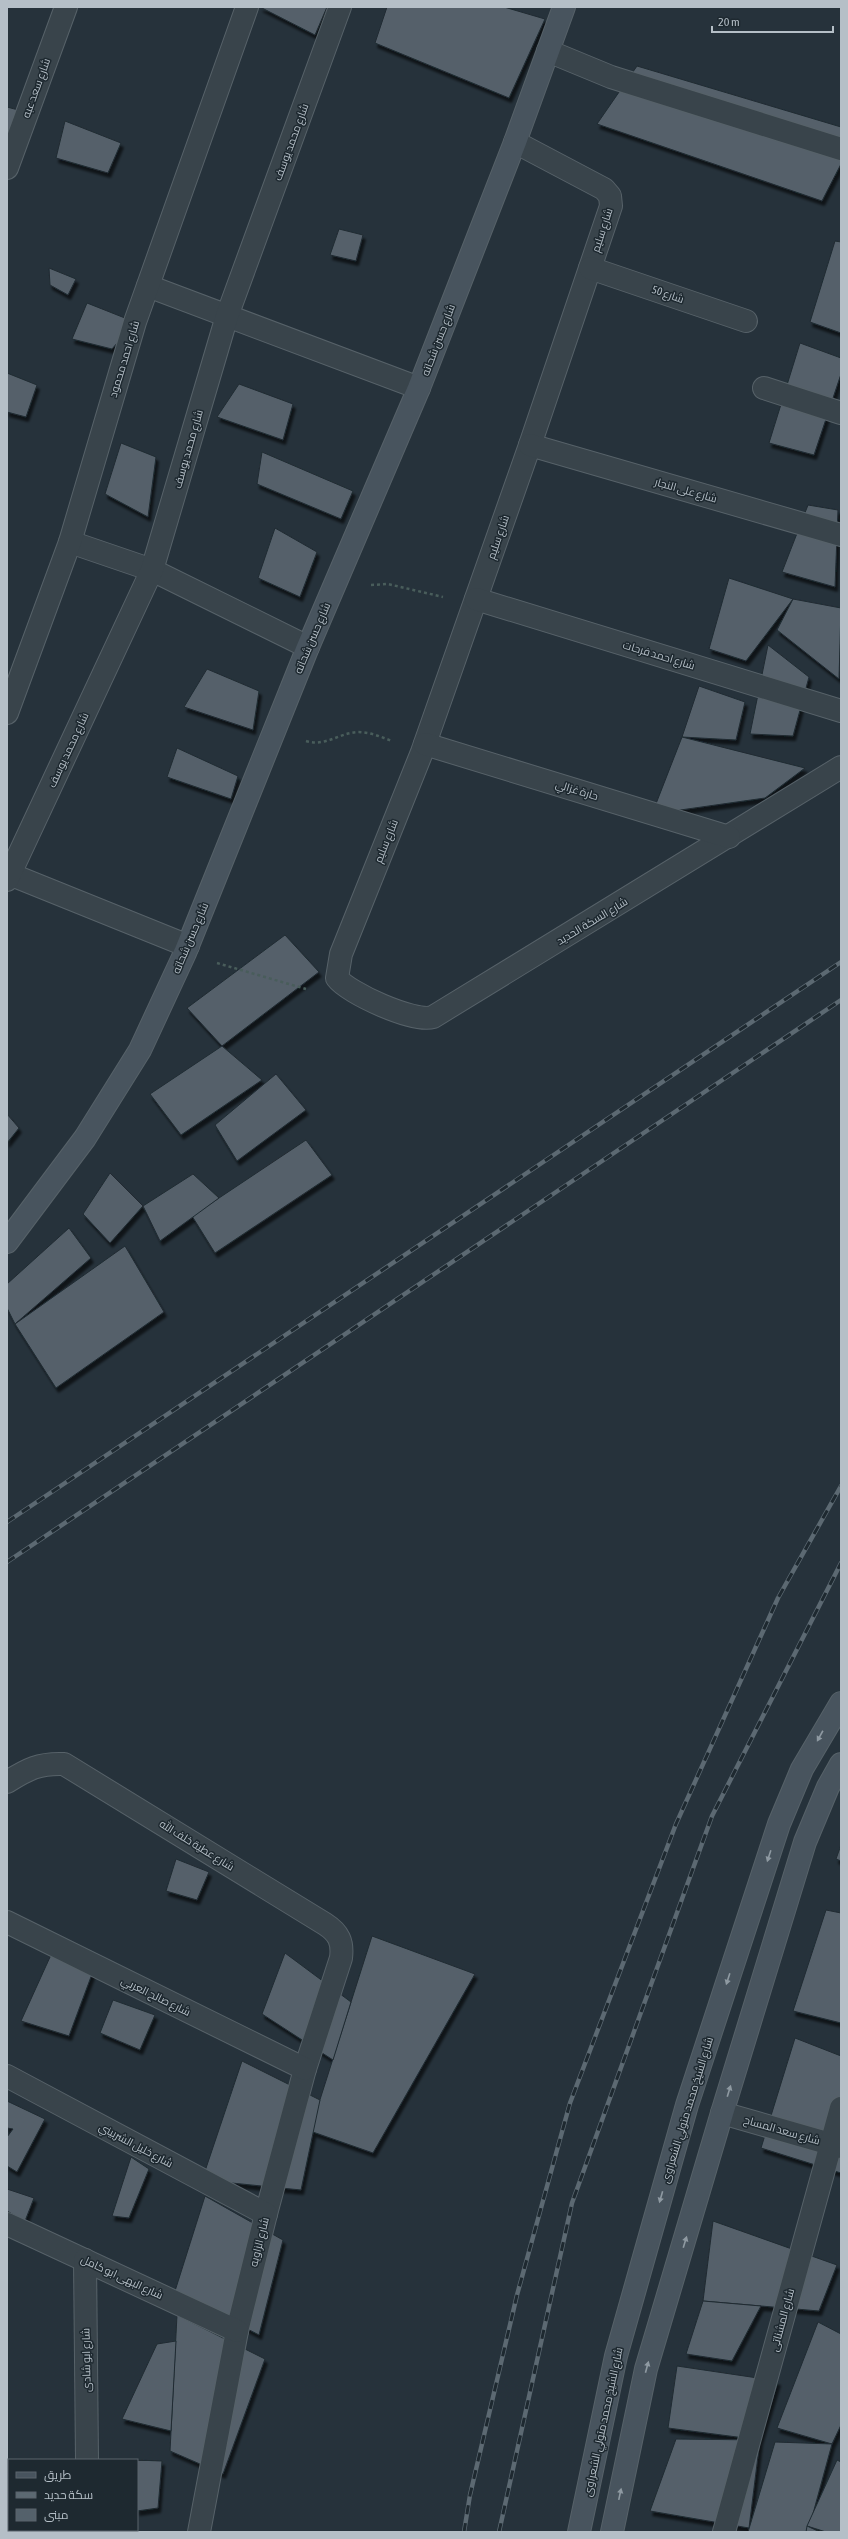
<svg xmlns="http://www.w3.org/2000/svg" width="848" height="2539" viewBox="0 0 848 2539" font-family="'Asap Condensed',Cairo,sans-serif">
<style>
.building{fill:#54616b;stroke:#202b32;filter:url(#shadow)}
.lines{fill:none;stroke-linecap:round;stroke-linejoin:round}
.lane-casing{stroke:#576269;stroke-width:24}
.street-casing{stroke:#576269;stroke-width:24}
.secondary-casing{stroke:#576269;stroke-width:24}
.path{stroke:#495d5b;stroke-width:2.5;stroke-dasharray:3 3;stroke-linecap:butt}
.lane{stroke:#39444b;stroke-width:22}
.street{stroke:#39444b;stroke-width:22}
.secondary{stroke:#48545e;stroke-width:22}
.rail-casing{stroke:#5c6972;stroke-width:4.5}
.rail{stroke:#1e2930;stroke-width:3;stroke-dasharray:9;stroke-linecap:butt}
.oneway{fill:#8f9aa2}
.labels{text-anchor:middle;stroke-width:3;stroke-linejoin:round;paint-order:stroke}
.street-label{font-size:11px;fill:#b5bfc7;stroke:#1e2930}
</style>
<defs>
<filter id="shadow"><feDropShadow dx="2.5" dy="4.5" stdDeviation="1" flood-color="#0009"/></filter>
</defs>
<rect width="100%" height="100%" fill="#26323b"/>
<g class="building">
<path d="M260,7H327L315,35Z"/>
<path d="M387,7H504L545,19L509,98L375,43Z"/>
<path d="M637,66L841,127V164L822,201L597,124Z"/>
<path d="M7,107L22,111L7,161Z"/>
<path d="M65,121L121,143L108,173L56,158Z"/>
<path d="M339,229L363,235L356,261L330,255Z"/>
<path d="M835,241L841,242V333L810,322Z"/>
<path d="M49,268L76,279L68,295L50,285Z"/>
<path d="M87,303L135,322L112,349L72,339Z"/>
<path d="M800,343L841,358V374L814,455L769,443Z"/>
<path d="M7,373L37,385L26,417L7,412Z"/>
<path d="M239,384L293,404L283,440L217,417Z"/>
<path d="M121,443L156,457L148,517L105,494Z"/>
<path d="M262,452L353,491L341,519L257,484Z"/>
<path d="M808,505L838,510L835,587L782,572Z"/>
<path d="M275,528L317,552L300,597L258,578Z"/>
<path d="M729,578L793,599L746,661L709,649Z"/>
<path d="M793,599L841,608L839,679L777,630Z"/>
<path d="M768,645L809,677L793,736L750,734Z"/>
<path d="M207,669L259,691L253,730L184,707Z"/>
<path d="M699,686L745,702L736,740L682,737Z"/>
<path d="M682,737L805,768L765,798L652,814Z"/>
<path d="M177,748L238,776L231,799L167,777Z"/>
<path d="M285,935L319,972L222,1046L187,1008Z"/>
<path d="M222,1046L262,1080L181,1135L150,1094Z"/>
<path d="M276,1074L306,1110L237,1161L215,1125Z"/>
<path d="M7,1114L19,1128L7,1143Z"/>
<path d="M306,1140L332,1175L215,1253L192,1216Z"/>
<path d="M110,1173L143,1206L110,1243L83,1214Z"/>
<path d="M193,1174L219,1198L160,1241L143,1206Z"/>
<path d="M69,1228L91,1258L15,1324L7,1308V1284Z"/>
<path d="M125,1246L164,1312L56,1388L15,1324Z"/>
<path d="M841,1845V1861L836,1859Z"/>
<path d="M176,1859L209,1872L197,1900L166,1891Z"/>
<path d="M826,1910L841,1913V2023L793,2011Z"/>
<path d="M372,1936L475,1974L373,2153L310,2131Z"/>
<path d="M55,1946L95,1966L69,2036L21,2021Z"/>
<path d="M285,1953L351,2002L333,2060L262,2014Z"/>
<path d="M113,2000L155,2015L140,2050L100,2033Z"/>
<path d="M795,2038L841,2056V2173L761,2148Z"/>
<path d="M242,2061L320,2100L301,2190L202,2180Z"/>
<path d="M7,2101L45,2119L17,2172L7,2166V2137L13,2129L7,2128Z"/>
<path d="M131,2157L149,2169L129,2218L112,2216Z"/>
<path d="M7,2189L34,2198L25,2221L7,2211Z"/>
<path d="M205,2196L283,2240L259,2335L175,2291Z"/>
<path d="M713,2221L837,2265L819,2311L703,2301Z"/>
<path d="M703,2301L761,2306L732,2361L686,2354Z"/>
<path d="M177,2315L265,2359L223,2474L170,2451Z"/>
<path d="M818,2322L841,2334V2425L832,2444L777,2428Z"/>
<path d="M176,2341L171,2431L122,2419L157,2344Z"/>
<path d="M677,2366L778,2381L760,2440L668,2428Z"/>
<path d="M676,2439L760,2440L749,2528L650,2511Z"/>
<path d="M775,2442L832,2444L808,2532H748Z"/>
<path d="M134,2460L162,2461L158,2508L137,2511V2460Z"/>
<path d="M837,2460L841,2462V2532H826L807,2526Z"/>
<path d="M7,2483H9V2530H76L75,2532H7Z"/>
<path d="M807,2526L820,2532H806Z"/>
</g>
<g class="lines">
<g class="lane-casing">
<path id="lane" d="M548,51L611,77L841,149"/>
</g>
<g class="street-casing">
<g id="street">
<path d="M515,142L604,189L610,196L611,206L530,445L422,752L341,954L337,978C348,993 414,1023 433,1017L841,767"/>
<path d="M7,168L66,7"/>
<path d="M590,268L746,321"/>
<path d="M148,286L419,388"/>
<path d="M764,388L841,413"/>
<path d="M530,445L841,535"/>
<path d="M70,542L152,570L308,647"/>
<path d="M476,599L841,711"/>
<path d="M7,713L70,542L135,322L247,7"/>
<path d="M425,744L729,837"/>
<path d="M7,873L188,946"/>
<path d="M7,880L152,570L227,316L340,7"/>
<path d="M7,1782C28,1769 39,1763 64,1764L325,1924C339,1933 343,1942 341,1958L305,2069L266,2214L237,2331L199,2532"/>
<path d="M7,1922L305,2069"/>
<path d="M7,2076L266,2214"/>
<path d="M722,2113L841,2147"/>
<path d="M7,2224L237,2331"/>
<path d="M85,2260L87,2460"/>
<path d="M88,2530V2532"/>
<path d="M724,2532L841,2108"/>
</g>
</g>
<g class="secondary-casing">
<g id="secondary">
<path d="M7,1242L85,1138L140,1050L185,953L308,647L419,388L515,142L564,7"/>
<path d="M579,2532L616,2356L687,2105L779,1824L802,1769L841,1703"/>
<path d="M612,2532L646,2369L722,2113L805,1842L828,1787L841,1764"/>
</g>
</g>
<g class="path">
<path d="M371,585L388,584L443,597"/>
<path d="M306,741C325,747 339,733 358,732C370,732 381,737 392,741"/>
<path d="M217,963L306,989"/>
</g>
<use href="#lane" class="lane"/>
<use href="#street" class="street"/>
<use href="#secondary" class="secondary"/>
<g class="rail-casing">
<g id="rail">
<path d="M7,1522L841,962"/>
<path d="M7,1562L841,1000"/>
<path d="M464,2532L470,2495L517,2295L570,2103L676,1824L778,1598L841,1486"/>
<path d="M499,2532L572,2203L712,1816L841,1563"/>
</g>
</g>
<use href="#rail" class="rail"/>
</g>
<defs><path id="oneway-solid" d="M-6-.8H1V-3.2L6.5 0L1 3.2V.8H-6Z"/></defs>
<g class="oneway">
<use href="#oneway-solid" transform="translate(820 1736) rotate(119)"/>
<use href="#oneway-solid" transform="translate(769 1856) rotate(108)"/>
<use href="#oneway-solid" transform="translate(728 1979) rotate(108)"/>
<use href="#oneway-solid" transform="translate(729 2091) rotate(-73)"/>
<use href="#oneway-solid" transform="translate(661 2197) rotate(106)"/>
<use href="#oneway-solid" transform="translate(685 2242) rotate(-73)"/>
<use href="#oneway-solid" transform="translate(647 2367) rotate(-75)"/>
<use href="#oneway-solid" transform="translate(620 2494) rotate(-78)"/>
</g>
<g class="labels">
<g class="street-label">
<text transform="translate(36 88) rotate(-70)" y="4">شارع سعد عبه</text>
<text transform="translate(291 142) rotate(-70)" y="4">شارع محمد يوسف</text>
<text transform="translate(602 230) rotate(-72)" y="4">شارع سليم</text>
<text transform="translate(668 294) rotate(19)" y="4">شارع 50</text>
<text transform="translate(438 340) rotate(-69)" y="4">شارع حسن شحاته</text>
<text transform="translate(124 359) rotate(-73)" y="4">شارع احمد محمود</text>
<text transform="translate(188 449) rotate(-74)" y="4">شارع محمد يوسف</text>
<text transform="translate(686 490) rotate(16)" y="4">شارع على النجار</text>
<text transform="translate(498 537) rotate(-71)" y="4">شارع سليم</text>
<text transform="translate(312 638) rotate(-67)" y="4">شارع حسن شحاته</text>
<text transform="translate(659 655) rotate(17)" y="4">شارع احمد فرحات</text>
<text transform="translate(68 750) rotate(-65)" y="4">شارع محمد يوسف</text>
<text transform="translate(577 790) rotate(17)" y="4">حارة غزالي</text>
<text transform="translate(386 841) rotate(-68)" y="4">شارع سليم</text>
<text transform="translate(592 921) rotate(-31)" y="4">شارع السكة الحديد</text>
<text transform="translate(190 938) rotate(-67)" y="4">شارع حسن شحاته</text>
<text transform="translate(197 1845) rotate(32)" y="4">شارع عطية خلف الله</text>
<text transform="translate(156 1996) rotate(26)" y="4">شارع صالح العربي</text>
<text transform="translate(687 2110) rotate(-73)" y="4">شارع الشيخ محمد متولي الشعراوى</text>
<text transform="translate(782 2130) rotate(16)" y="4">شارع سعد المساح</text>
<text transform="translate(136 2145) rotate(28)" y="4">شارع خليل الشربيني</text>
<text transform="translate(259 2242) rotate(-76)" y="4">شارع الزاويه</text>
<text transform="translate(122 2277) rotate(25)" y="4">شارع البهى ابو كامل</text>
<text transform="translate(782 2320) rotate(-75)" y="4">شارع المشناتى</text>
<text transform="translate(86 2360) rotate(-91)" y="4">شارع ابو شادى</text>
<text transform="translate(603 2422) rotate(-78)" y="4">شارع الشيخ محمد متولي الشعراوى</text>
</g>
</g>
<rect width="848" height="2539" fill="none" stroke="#b5bfc7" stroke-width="16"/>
<rect x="8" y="2459" width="130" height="72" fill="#1e2930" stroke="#5a656c"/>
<rect x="16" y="2472" width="20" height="6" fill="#48545e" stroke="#5a656c"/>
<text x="44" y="2479" font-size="12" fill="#b5bfc7">طريق</text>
<rect x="16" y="2492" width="20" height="6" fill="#5c6972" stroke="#5a656c"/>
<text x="44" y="2499" font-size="12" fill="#b5bfc7">سكة حديد</text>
<rect x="16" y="2509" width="20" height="12" fill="#54616b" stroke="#5a656c"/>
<text x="44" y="2519" font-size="12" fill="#b5bfc7">مبنى</text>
<path d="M712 26v6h121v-6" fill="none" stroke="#b5bfc7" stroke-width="2"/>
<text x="718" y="26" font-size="12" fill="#b5bfc7" stroke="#1e2930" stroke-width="3" paint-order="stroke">20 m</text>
</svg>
